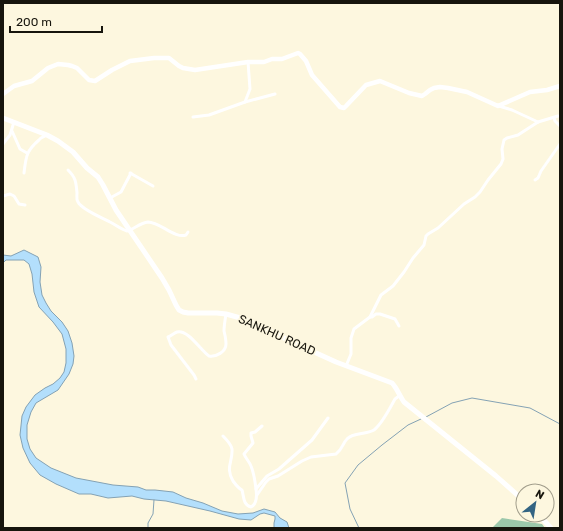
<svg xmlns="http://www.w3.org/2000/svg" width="563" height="531" viewBox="0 0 563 531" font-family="Rubik,sans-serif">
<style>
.forest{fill:#9cc8ab}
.water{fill:#b3dffc;stroke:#84a2b4}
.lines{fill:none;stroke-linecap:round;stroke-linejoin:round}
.stream{stroke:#84a2b4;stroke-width:1}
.street{stroke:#fff;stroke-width:3}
.secondary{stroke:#fff;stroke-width:4.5}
.primary{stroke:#fff;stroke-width:5}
.labels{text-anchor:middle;stroke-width:3;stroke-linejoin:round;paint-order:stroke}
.street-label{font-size:12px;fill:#17150d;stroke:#fdf7df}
</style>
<rect width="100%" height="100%" fill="#fdf7df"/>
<path class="forest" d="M502,518L542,524L545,528H492Z"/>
<path class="water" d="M24,250L38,257L41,267L40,282L42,295L46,303L51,311L62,322L68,331L72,343L74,356L73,364L69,374L58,390L36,403L31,412L27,425V439L30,449L36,458L51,468L76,478L113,485L138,487L146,490H155L173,492L186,498L203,503L222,511L238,514L253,513L264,509L275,512L280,518L287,522L289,528H274V523L275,519V516L264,513L260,514L251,520L239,519L210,511L166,501L144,499L132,496L108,498L91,494H79L56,484L40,475L30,463L23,448L20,435L22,416L26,407L35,395L45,388L53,384L60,378L64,372L66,363V349L62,334L53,322L39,307L34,292L32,274L29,264L24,260H6L3,263V255L11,256Z"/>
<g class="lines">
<g class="stream">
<path d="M426,417L452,403L472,398L530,408L560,424"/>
<path d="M148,528V523L153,514L154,500"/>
<path d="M359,528L350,509L345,483L358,465L382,445L408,425L421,419"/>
</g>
<g class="street">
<path d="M245,102L275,94"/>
<path d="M499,106L512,110L538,122"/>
<path d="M193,117L209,115L245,102L250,89L248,62"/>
<path d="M554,118L555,121L560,126"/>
<path d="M12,131L20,149L27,153"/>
<path d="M3,144L10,135L14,122"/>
<path d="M68,170C76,178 76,182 77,193C77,196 76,199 78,202C82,210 103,218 110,222C116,225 121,229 127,231C134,229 140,223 148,222C160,222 175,239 186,235L188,232"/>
<path d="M24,173C26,157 26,151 39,140C41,137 44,137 47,135"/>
<path d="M130,173L153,186"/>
<path d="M535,180L538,178L541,171L560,144"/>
<path d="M3,196L10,194L14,196L19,204L25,205"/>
<path d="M110,198L121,192L131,173"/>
<path d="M370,317H372L376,314H380L395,319L399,326"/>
<path d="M346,366L351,354V338L354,329L370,317L381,295L393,286L404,272L413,258L424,245L426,236L428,234L438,228L464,204L475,197L480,192L488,180L501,164L503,159L502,149L504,140L507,138L518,135L538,122L558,116"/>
<path d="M196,379L194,375L171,345L168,337C171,336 174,333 177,332C188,329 201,351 209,356C216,357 226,352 226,344C226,340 225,335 224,331C224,326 225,320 226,314"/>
<path d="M223,436C227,440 231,444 232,449C233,462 225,467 233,481C236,485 238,488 242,490C244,497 243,505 251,507C257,504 257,496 256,489L267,476L279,469L312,440L328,418"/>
<path d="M256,489C255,481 254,473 251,466C249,461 246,459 244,454L253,443L251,436V433L255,432L262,426"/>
<path d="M257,495L266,482L269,479L278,476L302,461L311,457L336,454C343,449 342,444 347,439C353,432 366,435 374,430C382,424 390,408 395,399L399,396"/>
</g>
<path class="secondary" d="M3,94L14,86L32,81L48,68L58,64L68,65L72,66L77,68L89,80L95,81L112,70L130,61L154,58H169L179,66L183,68L195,70L248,62H264L272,59H282L298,53L300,54L306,61L312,75L340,107L344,108L346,106L366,85L380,81L409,93L422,96L425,94L430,90L434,88L440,87L448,88L467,92L498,106L530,92L547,90L560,86"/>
<g class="primary">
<path d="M3,118L47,135L58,141L73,152L87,168L98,177L103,185L116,210L162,278L169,290L176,305L179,310L183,312L188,313H217L226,314L244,319L264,328L292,342L336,362L392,383C397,388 400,397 404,402L496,476L523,500"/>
<path d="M539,515L551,528"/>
</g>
</g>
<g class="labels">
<g class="street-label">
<text transform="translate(277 335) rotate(24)" y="4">SANKHU ROAD</text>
</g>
</g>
<rect width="563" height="531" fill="none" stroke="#17150d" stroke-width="8"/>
<g transform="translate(535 503) rotate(30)"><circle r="19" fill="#fdf7df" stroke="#a19d8b"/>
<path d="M0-3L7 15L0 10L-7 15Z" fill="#336482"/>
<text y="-6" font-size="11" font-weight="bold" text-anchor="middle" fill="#17150d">N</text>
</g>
<path d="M10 26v6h92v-6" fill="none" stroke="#17150d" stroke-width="2"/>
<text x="16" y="26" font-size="12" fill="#17150d" stroke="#fdf7df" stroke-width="3" paint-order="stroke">200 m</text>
</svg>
